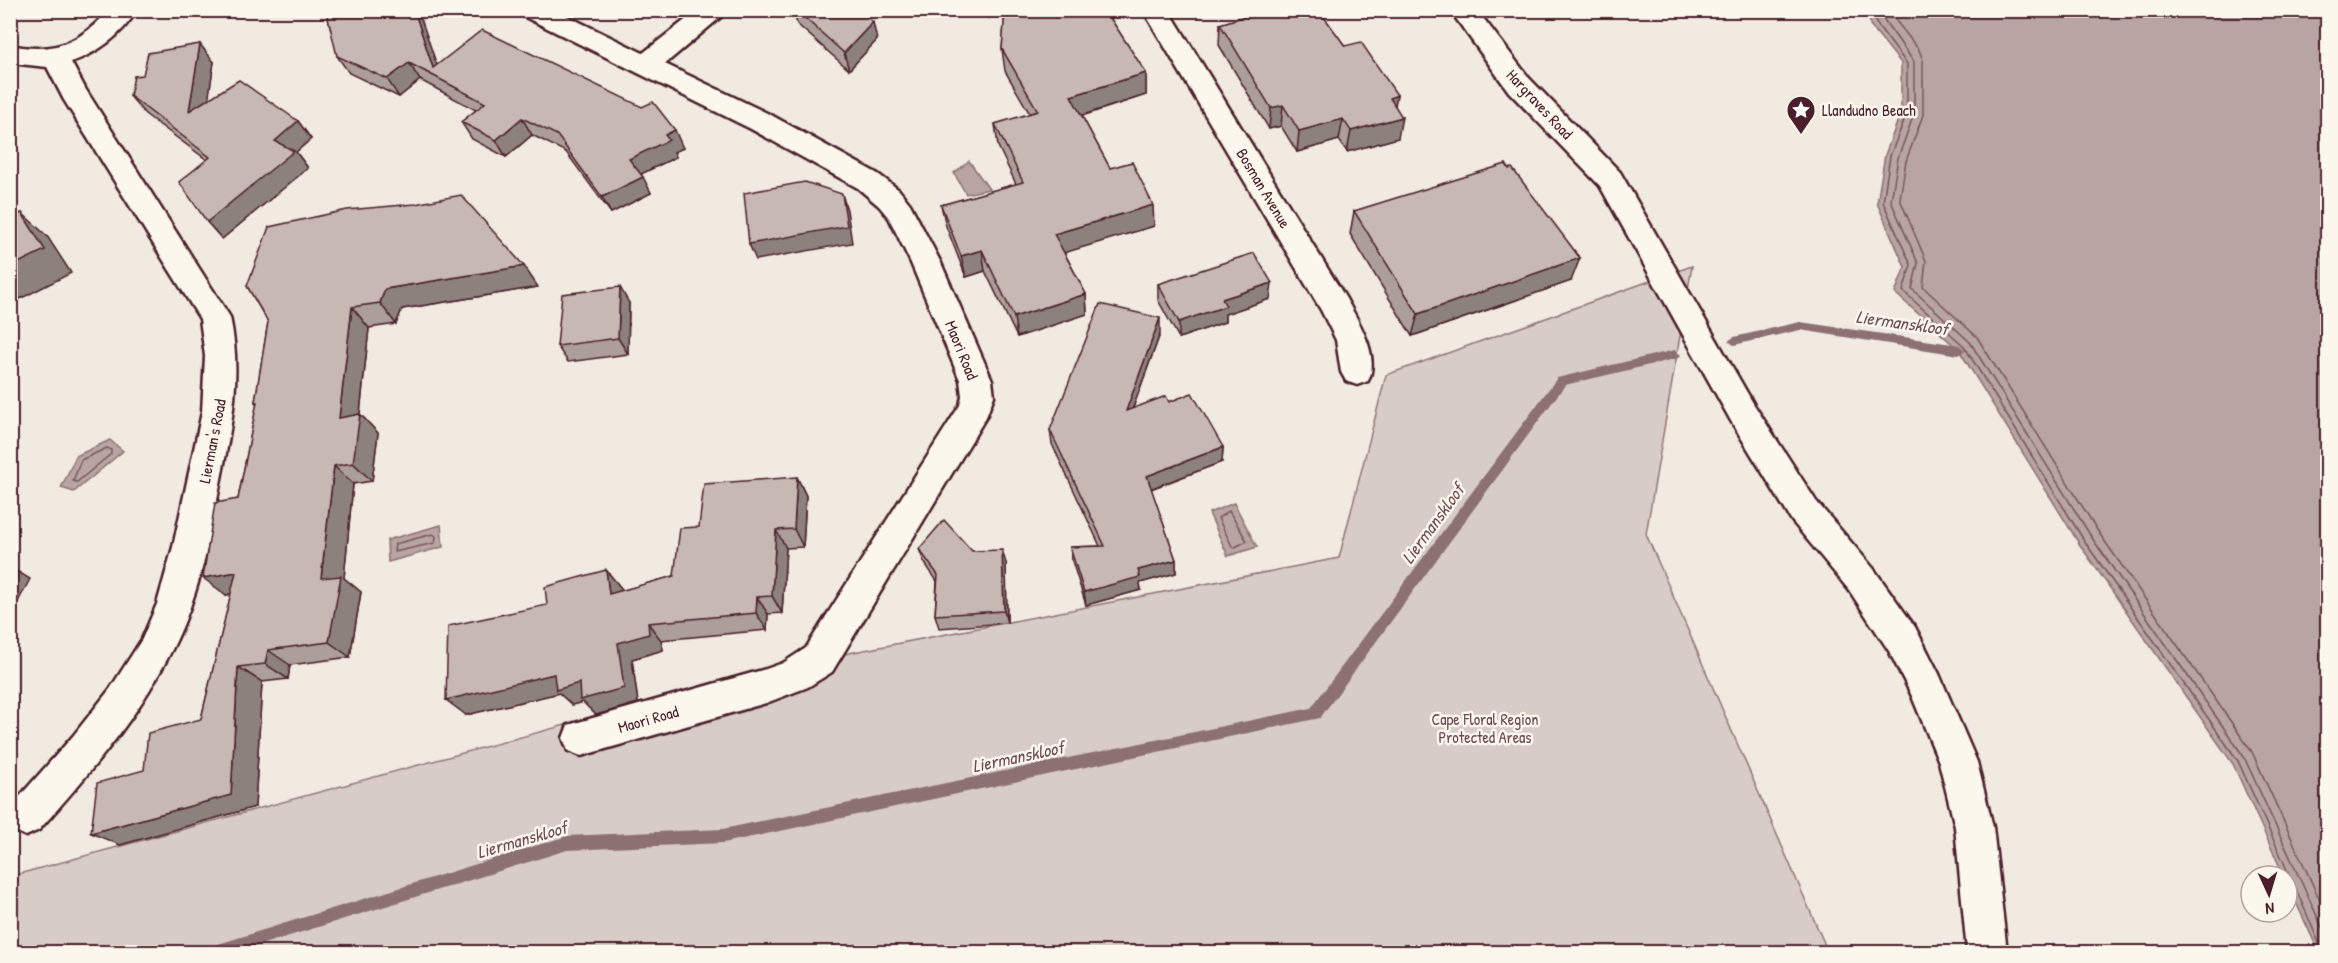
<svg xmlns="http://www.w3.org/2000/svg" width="2338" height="963" viewBox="0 0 2338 963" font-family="'Patrick Hand',sans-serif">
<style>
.green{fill:#d8ccc6;stroke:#917678;stroke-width:1.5}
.water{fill:#b8a4a2;stroke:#8c6f72;stroke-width:1.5}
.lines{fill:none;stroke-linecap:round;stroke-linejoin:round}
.shore{stroke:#76545b;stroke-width:1.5}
.stream{fill:#8c6f72;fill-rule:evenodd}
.minor-casing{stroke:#4a1f2b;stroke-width:5}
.minor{fill:#fbf7ec;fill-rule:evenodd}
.wall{fill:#ac9e9a;stroke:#4a1f2b;stroke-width:1.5}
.shaded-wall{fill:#8c817d;stroke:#4a1f2b;stroke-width:1.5}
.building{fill:#c8b8b3;stroke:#4a1f2b;stroke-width:1.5}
.labels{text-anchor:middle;stroke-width:5;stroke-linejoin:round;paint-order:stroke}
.street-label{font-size:16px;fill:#4a1f2b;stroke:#fbf7ec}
.poi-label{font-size:16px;fill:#4a1f2b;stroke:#fbf7ec;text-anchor:start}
.park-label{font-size:16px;fill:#6e4a52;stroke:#fbf7ec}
.water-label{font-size:18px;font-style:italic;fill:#704e55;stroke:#fbf7ec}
</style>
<rect width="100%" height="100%" fill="#f0eae0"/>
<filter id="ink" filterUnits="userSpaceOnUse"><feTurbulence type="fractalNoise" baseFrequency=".0167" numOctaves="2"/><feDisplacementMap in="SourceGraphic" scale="12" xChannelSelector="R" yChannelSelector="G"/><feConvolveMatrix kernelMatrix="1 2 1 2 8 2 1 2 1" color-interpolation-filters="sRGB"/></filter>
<g filter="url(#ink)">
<path class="green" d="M1692,266L1646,534L1828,952H11V876L782,666L1339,558L1386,375Z"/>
<g class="water">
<path d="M1869,11H2327V952L2318,950L2287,883V876H2284L2233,764L2080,545L1959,350L1895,293L1905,267L1877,203L1885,155L1901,112V63L1870,25Z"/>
<path d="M969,161L989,189L966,194L954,173Z"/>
<path d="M110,440L123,451L74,492L61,488L76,456Z"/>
<path d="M1234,503L1257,547L1228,556L1209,513Z"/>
<path d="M441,525L443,547L388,562L387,540Z"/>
</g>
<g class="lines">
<g class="shore">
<path d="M1875,10L1876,23L1907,64V113L1890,156L1883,202L1911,265L1903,291L1964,346L2085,542L2238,761L2288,872V881L2295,887L2323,952"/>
<path d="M1883,10L1884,20L1914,62V114L1898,158L1891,201L1918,263L1912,289L1970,342L2092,538L2244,757L2328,940"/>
<path d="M1892,10L1893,17L1919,50L1923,60V115L1906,161L1900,199L1926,261L1923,287L1977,337L2099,533L2252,752L2328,918"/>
<path d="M107,448L111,450V454L77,482L73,481L81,460Z"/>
<path d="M1229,511L1247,541L1233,548L1218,518Z"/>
<path d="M433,534L436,536L435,543L394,552L395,544Z"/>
</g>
<g class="stream">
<path d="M1800,322L1959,345L1965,350L1959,355L1800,330L1734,345L1728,341L1734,337Z"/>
<path d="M1675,350L1681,355L1679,358L1565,385L1320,718L723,843L567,850L237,952H208L210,947L215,945L567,836L723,829L1311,708L1557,378Z"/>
</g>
<g class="minor-casing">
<g id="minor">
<path d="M109,10H137C122,35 98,53 71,62L86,90L230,317C242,372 232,424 221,479C212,527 203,577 184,623C151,703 96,766 39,830L26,836L13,830V804L73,736L110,689L142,639L157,604L173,547L202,412L205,356L200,319L64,100L47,67L10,63V45C54,54 80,43 109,10Z"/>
<path d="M519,10H555L643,53L698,10H729L665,64L771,115L878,174L899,190L910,204L941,263L992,380L994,396L986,417L832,672L808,687L766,703L581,756L568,751L563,738L568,725L766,669L783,663L806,648L960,405L962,396L960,380L911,263L889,218L879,206L858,188L751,129L523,16Z"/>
<path d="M1143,10H1169L1345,297C1357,319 1381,356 1368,381L1357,385L1346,381L1341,372L1336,340L1321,310Z"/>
<path d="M1450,10H1477L1529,78L1620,172L1753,403L1816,501L1873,568L1915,627L1939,674L1977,762L1993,827L2007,952H1967L1955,827L1939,762L1911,694L1889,651L1849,590L1792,521L1731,421L1600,186L1509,92Z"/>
</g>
</g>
<use href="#minor" class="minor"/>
</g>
<g class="wall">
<path d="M793,10H859L877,40L849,70L797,24Z"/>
<path d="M984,10H1105L1146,73V95L1082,116L1110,168L1154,226L1064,252L1086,294L1087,314L1017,337L985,271L966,277L946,226L941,205L1016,184L998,146L995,124L1030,114L1005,71L1002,49L1005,13L988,18Z"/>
<path d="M1247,10H1319L1345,46L1395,106L1398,138L1347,152L1339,140L1297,152L1281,126L1269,129L1219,45L1220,24L1250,15Z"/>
<path d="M337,56L437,65L683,148L674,152L676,157L641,174L651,193L611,213L566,152L532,135L506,157L472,139L461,122L476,110L420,80L399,97L349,73Z"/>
<path d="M214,62L208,99L298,121L311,139L296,152L308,168L222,239L207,222V160L145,114L130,96Z"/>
<path d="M1354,211L1571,281L1412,336L1350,234Z"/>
<path d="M1158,284L1270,299L1225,314V322L1179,338L1158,300Z"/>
<path d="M247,286L538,287L402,309L396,324L369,328L360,414L378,433L372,481L353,484L344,578L361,592L350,657L290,665L288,679L262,682L255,807L120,845L144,770L201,719L231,594L226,595L238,499L257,404L255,402L268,322Z"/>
<path d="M629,303L628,354L568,362L557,346Z"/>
<path d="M1160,334L1133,408L1169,402L1223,447L1222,462L1151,489L1176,560V573L1140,583L1141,590L1086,605L1072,561L1070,547L1100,546L1052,444L1050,430Z"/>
<path d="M797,477L806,496L803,547L786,548L782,613L768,614L767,630L661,640L663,650L632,659L638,703L596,715L583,702L572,705L559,693L466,715L547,605L606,570L621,588V591L674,576L699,527Z"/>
<path d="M919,549L972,551L1006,563L1007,623L939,628L935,615L937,581L924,562Z"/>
</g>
<g class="shaded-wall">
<path d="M414,10H418L442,80L433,68Z"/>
<path d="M987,10H1013L988,18Z"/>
<path d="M873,22L877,40L849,70L844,53Z"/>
<path d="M200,44L214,62L204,128L189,111Z"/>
<path d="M409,63L420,80L399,97L387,79Z"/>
<path d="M1146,73V95L1073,118L1071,96Z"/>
<path d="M1397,95L1393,117L1390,98Z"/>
<path d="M1283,105L1281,126L1269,129L1271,108Z"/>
<path d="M1402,117L1398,138L1347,152L1351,131Z"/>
<path d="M522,118L532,135L506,157L496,140Z"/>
<path d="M1343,119L1339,140L1297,152L1299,131Z"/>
<path d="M298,121L311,139L296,152L308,168L222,239L207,222L275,141Z"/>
<path d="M675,130L683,148L674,152L676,157L637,176L629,159L665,135Z"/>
<path d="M643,177L651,193L611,213L602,197Z"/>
<path d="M842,194L847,210L852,243L756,260L749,244Z"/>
<path d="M1153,205L1154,226L1057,255L1054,234Z"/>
<path d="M22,213L47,236L71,273L10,304V267Z"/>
<path d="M982,250L985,271L966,277L961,256Z"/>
<path d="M1580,258L1571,281L1412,336L1418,314Z"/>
<path d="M524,266L538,287L402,309L396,324L380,303L385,289Z"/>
<path d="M1272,283L1270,299L1225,314V322L1179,338V322L1222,299Z"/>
<path d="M620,287L629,303L628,354L618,338Z"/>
<path d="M1086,294L1087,314L1017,337L1014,317Z"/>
<path d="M352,307L369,328L359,422L360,414L378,433L372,481L353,463L339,418Z"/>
<path d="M1160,318V334L1126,426V411Z"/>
<path d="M1223,447L1222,462L1147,490V476Z"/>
<path d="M334,466L353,484L344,578L361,592L350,657L329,642L321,578Z"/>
<path d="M797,477L806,496L803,547L794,529Z"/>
<path d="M776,530L786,548L782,613L772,596Z"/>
<path d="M1002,550L1006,563L1007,623L1004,611Z"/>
<path d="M1176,560V573L1140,583L1141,590L1086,605L1084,592L1138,570Z"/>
<path d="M10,567L30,579L10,617Z"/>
<path d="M606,570L621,588L624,612L609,594Z"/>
<path d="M236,572L258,588L226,595L203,578Z"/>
<path d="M757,597L768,614L767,630L756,613Z"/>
<path d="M648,623L661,640L663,650L632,659L638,703L596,715L583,702L572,705L559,693L466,715L446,700L618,643Z"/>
<path d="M268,650L290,665L288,679L265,664Z"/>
<path d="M238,667L262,682L255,807L120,845L91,833L231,795Z"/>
</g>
<g class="building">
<path d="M326,10H414L433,68L482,30L642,107L653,102L675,130L665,135L669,140L629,159L643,177L602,197L557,135L522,118L496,140L461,122L485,103L409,63L387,79L337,56Z"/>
<path d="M796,10H859L873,22L844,53Z"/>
<path d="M1005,10H1105L1146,73L1071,96L1110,168L1132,162L1153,205L1054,234L1086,294L1014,317L982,250L961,256L941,205L1023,182L995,124L1038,111L1002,49Z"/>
<path d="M1264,10H1319L1345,46L1361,42L1397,95L1390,98L1402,117L1351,131L1343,119L1299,131L1283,105L1271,108L1220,24Z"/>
<path d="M200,44L189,111L239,80L298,121L275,141L294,151L207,222L179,182L210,157L130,96L134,76L143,75L148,53Z"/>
<path d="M1506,164L1509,169L1512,168L1580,258L1418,314L1354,211Z"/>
<path d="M805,182L842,194L847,226L749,244L744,193Z"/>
<path d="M461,195L524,266L385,289L380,303L352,307L339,418L360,414L353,463L334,466L321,578L341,576L329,642L268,650L265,664L238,667L231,795L91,833L97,783L144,770L148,733L201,719L236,572L203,578L215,503L238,499L257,402H255L268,322L247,286L269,227L347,210L415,204Z"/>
<path d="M22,213L45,250L10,267V218Z"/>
<path d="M1254,253L1272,283L1222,299L1226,306L1179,322L1158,284Z"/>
<path d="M620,287L618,338L557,346L562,294Z"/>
<path d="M1100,304L1160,318L1126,411L1166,396L1169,402L1192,393L1223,447L1147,476L1176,560L1138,570L1140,577L1084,592L1070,547L1105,546L1050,430Z"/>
<path d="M797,477L794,529L776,530L772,596L757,597L756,613L648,623L649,634L618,643L624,688L580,700L579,683L556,690L554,674L446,700L448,626L547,605L545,587L606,570L609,594L674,576L680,528L699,527L704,484Z"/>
<path d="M944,520L972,551L1002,550L1004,611L935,615L938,575L919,549Z"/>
</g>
</g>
<defs>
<g id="sight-pin" transform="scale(1.5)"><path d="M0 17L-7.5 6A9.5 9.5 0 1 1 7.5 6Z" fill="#4a1f2b" stroke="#fbf7ec"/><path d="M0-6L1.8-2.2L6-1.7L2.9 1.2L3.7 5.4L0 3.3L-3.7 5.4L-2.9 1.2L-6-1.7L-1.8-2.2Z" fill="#fff"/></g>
</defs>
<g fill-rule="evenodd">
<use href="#sight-pin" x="1801" y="110"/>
</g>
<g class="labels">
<g class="street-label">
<text transform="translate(1540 104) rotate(47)" y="6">Hargraves Road</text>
<text transform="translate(1264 188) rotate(59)" y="6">Bosman Avenue</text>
<text transform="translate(962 350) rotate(68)" y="6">Maori Road</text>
<text transform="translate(212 441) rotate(-79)" y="6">Lierman's Road</text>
<text transform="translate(648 719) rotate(-16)" y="6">Maori Road</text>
</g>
<g class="poi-label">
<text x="1822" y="116">Llandudno Beach</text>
</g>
<g class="park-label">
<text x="1485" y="725">Cape Floral Region<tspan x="1485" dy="18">Protected Areas</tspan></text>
</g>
<g class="water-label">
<text transform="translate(1902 323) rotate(8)" y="6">Liermanskloof</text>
<text transform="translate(1433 524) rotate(-54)" y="6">Liermanskloof</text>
<text transform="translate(1018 757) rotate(-12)" y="6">Liermanskloof</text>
<text transform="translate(522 840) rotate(-16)" y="6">Liermanskloof</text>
</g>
</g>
<rect width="2338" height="963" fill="none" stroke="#fbf7ec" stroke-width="36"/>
<rect x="18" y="18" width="2302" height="927" fill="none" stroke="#4a1f2b" stroke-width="2" filter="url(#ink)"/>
<g transform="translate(2269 894) rotate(176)"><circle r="28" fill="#fbf7ec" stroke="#b4a19f" stroke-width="1.5"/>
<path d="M0-4.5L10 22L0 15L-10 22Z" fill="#4a1f2b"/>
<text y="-9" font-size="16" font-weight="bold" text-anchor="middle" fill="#4a1f2b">N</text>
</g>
</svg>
